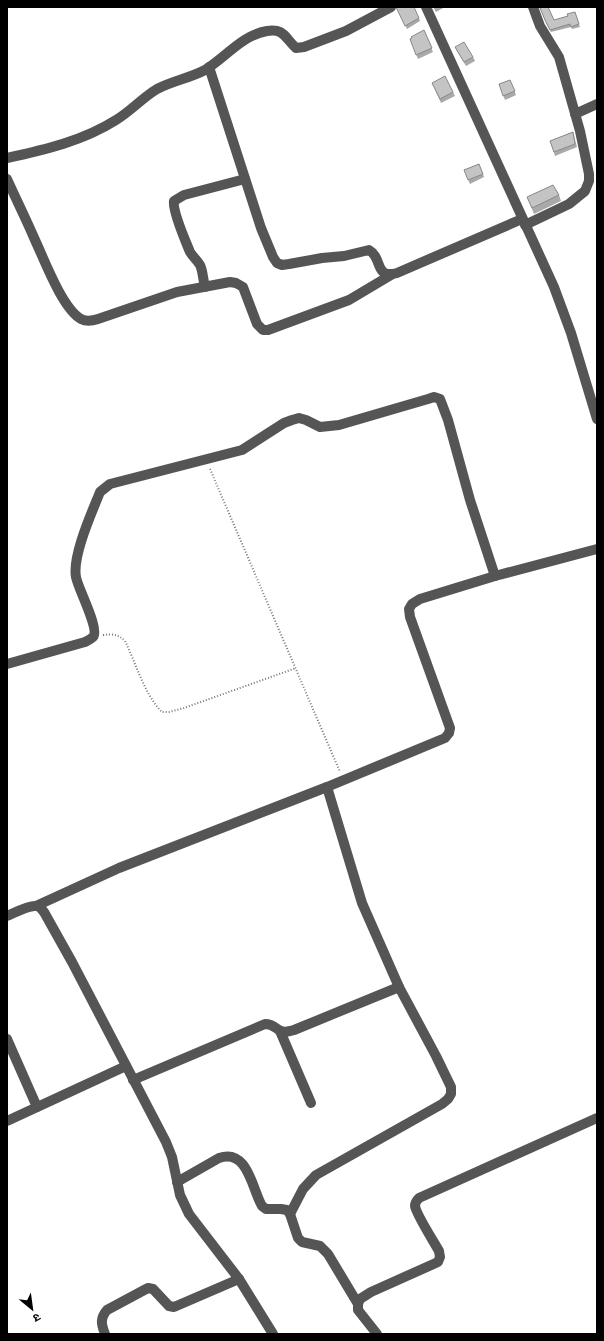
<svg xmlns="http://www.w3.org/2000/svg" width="604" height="1341" viewBox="0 0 604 1341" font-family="'Work Sans','Noto Sans Devanagari',sans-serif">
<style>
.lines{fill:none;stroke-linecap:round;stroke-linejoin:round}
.path{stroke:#777;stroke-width:2;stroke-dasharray:1 2;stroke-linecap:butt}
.minor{stroke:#555;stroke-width:10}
.wall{fill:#a9a9a9}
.building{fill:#c4c4c4;stroke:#898989}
</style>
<rect width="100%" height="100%" fill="#fff"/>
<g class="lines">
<g class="path">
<path d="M210,469L340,772"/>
<path d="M103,635C113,634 118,634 125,641C136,663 144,694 162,712H169L184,708L296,668"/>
</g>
<g class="minor">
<path d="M426,7L554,287L571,333L597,419"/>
<path d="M209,67L261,228L273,257L277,263L282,265L289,264L322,258L344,256L369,250C383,258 374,279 397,273L522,219"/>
<path d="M575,114L597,104"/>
<path d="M7,158C44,150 83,141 116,120C131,111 142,98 157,89C172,81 190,78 205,70C225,58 242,35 267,31C284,28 285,38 296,48L304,47L346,31L391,7"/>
<path d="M7,179C16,199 26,219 35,240C44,259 62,308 81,319C87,322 92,321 98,319L177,292L230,282L236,283L243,287L257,324L263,330H268L349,300L391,275"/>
<path d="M525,225L569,204L585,191L589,181V174L580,131L559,57L540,26L533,7"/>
<path d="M205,287C203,280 203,271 200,265C197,260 193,257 190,252C186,242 172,211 174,201L184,195L245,179"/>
<path d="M7,664L85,642C87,641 91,639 93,637C100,629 78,589 76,577C72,556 92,512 100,492L110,484L242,450L284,423L292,420L299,418L306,420L320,427L339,425L428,399L434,397L440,399L448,420L470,500L495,576"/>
<path d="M36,906L119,868L327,787L445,738L449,733L450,728L410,617L409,609L412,604L420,599L495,576L597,549"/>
<path d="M7,916C14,913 29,905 36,906C40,906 42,910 44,912L72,962L166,1142L172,1157L180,1195L189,1214L239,1279L273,1334"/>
<path d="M280,1031L311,1103"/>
<path d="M7,1039L37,1107"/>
<path d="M133,1080L265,1024C279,1024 275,1036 294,1030L399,987"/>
<path d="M7,1121L126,1066"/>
<path d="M177,1182L219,1158C248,1148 252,1189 262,1206L266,1209H281L287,1210L290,1214L298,1238L302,1242L320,1246L328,1254L358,1304"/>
<path d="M290,1214L303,1189L316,1175L442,1104L448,1099L451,1094V1087L436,1056L399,987L362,903L327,787"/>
<path d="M105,1334C101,1324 100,1318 107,1310L148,1288L153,1289L169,1306L174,1307L239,1279"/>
<path d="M377,1334L358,1310V1304L360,1299L371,1292L438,1262L440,1257L439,1251C434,1242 416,1214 415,1206C415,1203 417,1200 419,1198L597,1118"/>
</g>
</g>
<g class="wall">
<path d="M396,7L419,18L420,21L407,29Z"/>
<path d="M433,7H445L436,12Z"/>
<path d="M540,8L554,20L568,16L575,12L580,27L572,29L571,27L551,32L546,23Z"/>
<path d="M424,30L433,52L418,59L410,39Z"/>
<path d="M455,47L473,57L475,61L466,66L457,51Z"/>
<path d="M510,80L516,95L505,100L499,84Z"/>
<path d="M432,83L453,92L455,96L441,103Z"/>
<path d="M573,132L577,147L555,156L550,141Z"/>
<path d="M479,164L484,177L470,184L464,170Z"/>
<path d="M559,195L561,201L534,214L527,197Z"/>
</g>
<g class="building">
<path d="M396,7H414L419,18L405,26Z"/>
<path d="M544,7H548L554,20L568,16L567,14L575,12L579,24L571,27L570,24L550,30L545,20L540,8Z"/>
<path d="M424,30L432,48L416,55L410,39L412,38L411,37Z"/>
<path d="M464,42L473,57L464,62L455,47Z"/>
<path d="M445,76L453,92L440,99L432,83Z"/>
<path d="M510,80L515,91L503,96L499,84Z"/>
<path d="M573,132L575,144L554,152L550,141Z"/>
<path d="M479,164L483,174L468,180L464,170Z"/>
<path d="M553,185L559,195L532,208L527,197Z"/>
</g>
<rect width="604" height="1341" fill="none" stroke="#000000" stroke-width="16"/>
<g transform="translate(32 1309) rotate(151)" stroke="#ffffff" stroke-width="3" paint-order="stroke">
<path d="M0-3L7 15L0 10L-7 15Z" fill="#000000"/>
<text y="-6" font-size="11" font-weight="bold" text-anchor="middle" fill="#000000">उ</text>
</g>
</svg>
